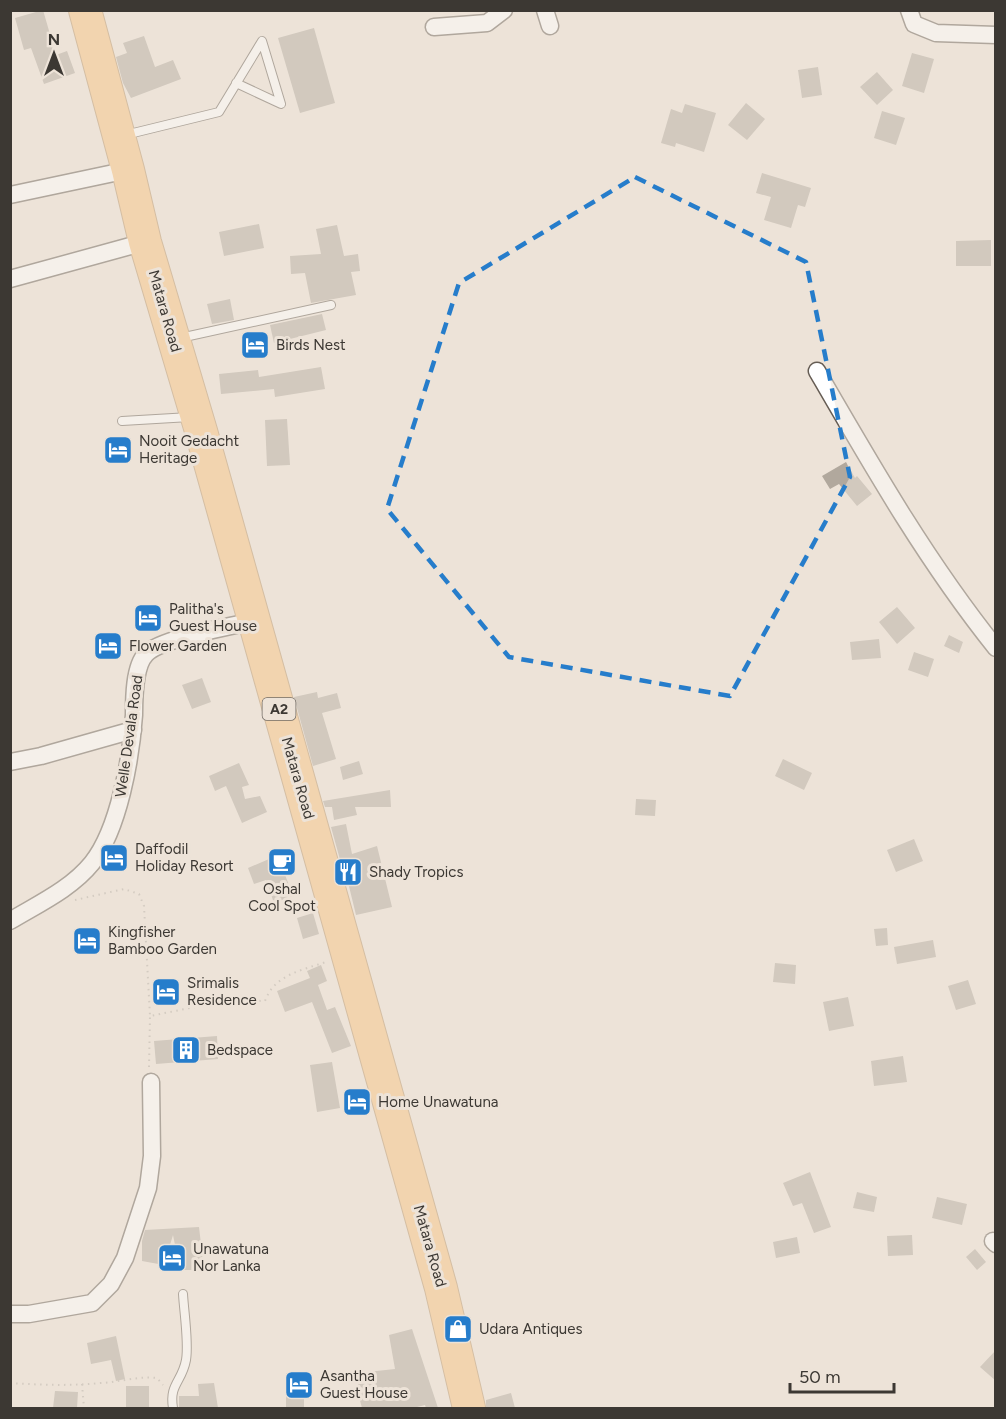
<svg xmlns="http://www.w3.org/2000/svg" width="1006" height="1419" viewBox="0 0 1006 1419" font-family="Figtree,sans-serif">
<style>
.building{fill:#b1a89d}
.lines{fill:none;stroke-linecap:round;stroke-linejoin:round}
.lane-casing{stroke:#665d54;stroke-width:10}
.street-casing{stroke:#665d54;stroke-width:19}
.highway-casing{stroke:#b69062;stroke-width:34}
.path{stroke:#b6aea5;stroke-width:2;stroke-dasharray:1.5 4.5;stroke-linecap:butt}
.lane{stroke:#fff;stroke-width:8}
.street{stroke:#fff;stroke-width:16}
.highway{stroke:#f8c07c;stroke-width:32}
.marked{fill:none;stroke:#267dcb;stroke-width:4.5;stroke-dasharray:12 8;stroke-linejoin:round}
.labels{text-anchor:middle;stroke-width:6;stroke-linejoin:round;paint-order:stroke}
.shield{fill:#ede3d8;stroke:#716b64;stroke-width:1.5}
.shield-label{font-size:14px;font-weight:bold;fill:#3c3833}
.street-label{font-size:15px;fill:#3c3833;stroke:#ede3d8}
.poi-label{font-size:15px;fill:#3c3833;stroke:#ede3d8;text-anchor:start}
</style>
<rect width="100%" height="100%" fill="#ede3d8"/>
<g class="building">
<path d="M43,10L56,55L67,51L75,73L44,84L31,48L24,50L15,18Z"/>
<path d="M314,28L335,103L300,113L278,38Z"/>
<path d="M144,36L155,67L173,60L181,79L131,98L123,83L116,57L127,53L123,43Z"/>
<path d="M912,53L934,59L924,93L902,86Z"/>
<path d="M818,67L822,95L802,98L798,70Z"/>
<path d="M877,72L893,90L877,105L860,87Z"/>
<path d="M746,103L765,119L747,140L728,125Z"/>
<path d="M685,104L716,113L704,152L676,143L675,147L661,143L671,109L682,113Z"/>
<path d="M882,111L905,118L896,145L874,138Z"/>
<path d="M762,173L811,188L805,207L798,205L791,228L764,220L771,197L756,193Z"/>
<path d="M259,224L264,248L224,256L219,232Z"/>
<path d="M337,225L344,256L358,254L360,271L351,272L356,295L311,303L305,273L291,274L290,256L321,254L316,229Z"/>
<path d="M991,240V266H956V241Z"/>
<path d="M230,299L234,320L212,324L207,304Z"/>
<path d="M322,314L326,330L274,343L270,325Z"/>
<path d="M321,367L325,389L275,397L274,389L221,394L219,374L258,370L259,377Z"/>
<path d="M287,419L290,465L267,466L265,420Z"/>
<path d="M846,462L855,478L857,476L872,494L857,506L839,484L830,489L822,476Z"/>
<path d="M897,607L915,628L897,644L879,622Z"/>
<path d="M949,635L963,642L959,653L944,646Z"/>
<path d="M879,639L881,658L852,660L850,642Z"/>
<path d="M914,652L934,659L928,677L908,670Z"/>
<path d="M202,678L211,702L192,709L182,685Z"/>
<path d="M317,692L318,698L337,693L341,708L322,713L336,759L313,766L294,697Z"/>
<path d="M783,759L812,773L804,790L775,776Z"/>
<path d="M359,761L363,774L343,780L340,767Z"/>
<path d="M239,763L249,785L242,787L245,799L260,796L267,812L242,823L226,786L215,791L209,776Z"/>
<path d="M390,790L391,807H355L357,815L334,820L332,807H325L323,801Z"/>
<path d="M636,799L656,800L655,816L635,815Z"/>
<path d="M346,824L352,854L377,846L392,907L356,915L346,874H344L331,827Z"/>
<path d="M914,839L923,861L896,872L887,850Z"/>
<path d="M283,853L290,870L284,872L293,896L274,903L266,880L254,884L248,868Z"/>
<path d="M313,913L319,934L303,939L297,918Z"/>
<path d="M887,928L888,945L876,946L874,929Z"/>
<path d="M933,940L936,957L897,964L894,947Z"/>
<path d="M775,963L796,965L795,984L773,982Z"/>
<path d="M321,965L327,981L318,985L327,1010L335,1007L351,1046L332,1053L312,1002L285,1012L277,991L310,978L307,971Z"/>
<path d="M968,980L976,1004L956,1010L948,986Z"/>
<path d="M848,997L854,1026L829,1031L823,1002Z"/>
<path d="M217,1036L218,1059L156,1064L154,1041Z"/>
<path d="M903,1056L907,1082L874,1086L871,1061Z"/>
<path d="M332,1062L340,1108L317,1112L310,1065Z"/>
<path d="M810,1172L831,1227L814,1233L802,1203L793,1206L783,1183Z"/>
<path d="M857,1192L877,1197L874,1212L853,1208Z"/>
<path d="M937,1197L967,1204L962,1225L932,1218Z"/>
<path d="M199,1227L204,1270H180L173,1235L164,1265L142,1261V1241L145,1230Z"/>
<path d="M912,1235L913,1255L888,1256L887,1236Z"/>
<path d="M797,1237L800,1253L776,1258L773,1242Z"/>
<path d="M975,1249L986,1262L977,1270L966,1257Z"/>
<path d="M412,1329L438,1408H426L425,1405L413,1408H362L358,1393V1373L395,1369L389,1335Z"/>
<path d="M116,1336L125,1379L116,1381L111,1360L91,1364L87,1343Z"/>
<path d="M996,1350V1381L980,1367Z"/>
<path d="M286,1373H311L312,1396H304V1408H286Z"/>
<path d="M214,1383L218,1408H179V1396H199L198,1384Z"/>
<rect x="126" y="1386" width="23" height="22"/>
<path d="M55,1391L78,1392L77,1408H53Z"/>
<path d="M511,1393L515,1408H486V1400Z"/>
</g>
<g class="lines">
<g class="lane-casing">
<g id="lane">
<path d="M125,135L219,112L262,41L281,104L236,83"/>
<path d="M180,338L331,305"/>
<path d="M122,421L190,417"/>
<path d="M173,1408C169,1384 182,1382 186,1360C189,1343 184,1312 183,1294"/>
</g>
</g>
<g class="street-casing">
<g id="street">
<path d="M545,10L550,26"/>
<path d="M909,10L914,24L936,33L996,35"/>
<path d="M434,27L487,23L504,10"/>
<path d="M10,195L128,170"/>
<path d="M10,279L145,242"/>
<path d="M817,371C872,466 927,562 996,648"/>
<path d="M10,762L41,756L133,730"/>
<path d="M10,921C38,904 71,889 92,863C119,829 131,758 134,715C134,699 134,666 146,654C159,639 232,626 254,621"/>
<path d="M993,1241L996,1244"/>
<path d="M10,1314H29L92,1303L111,1284L125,1258L148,1188L152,1156L151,1082"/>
</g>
</g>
<g class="highway-casing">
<path id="highway" d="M85,10L128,170L145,242L201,431L441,1288L469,1408"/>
</g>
<g class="path">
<path d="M75,900L124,889L139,894L144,906L150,1016L230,1000L265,1001C274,975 302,970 326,962"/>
<path d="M149,1067L150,1016"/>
<path d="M10,1383C41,1385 70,1386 101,1383C120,1382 137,1376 157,1378L163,1385"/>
<path d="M82,1384L84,1408"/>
</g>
<use href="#lane" class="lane"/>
<use href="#street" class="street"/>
<use href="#highway" class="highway"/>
</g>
<path d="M0 0H1006V1419H0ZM635,177L806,262L850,477L730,696L509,657L387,509L459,283Z" fill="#ede3d8" fill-opacity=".55" fill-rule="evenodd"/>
<path class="marked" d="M635,177L806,262L850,477L730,696L509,657L387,509L459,283Z"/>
<defs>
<g id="hotel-square" transform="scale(1.5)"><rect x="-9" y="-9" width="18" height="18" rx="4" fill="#267dcb" stroke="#ede3d8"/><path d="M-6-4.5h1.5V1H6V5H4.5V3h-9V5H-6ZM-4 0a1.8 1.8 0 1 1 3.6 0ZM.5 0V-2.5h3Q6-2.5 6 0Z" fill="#fff"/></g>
<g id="cafe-square" transform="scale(1.5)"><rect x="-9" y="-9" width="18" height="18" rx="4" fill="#267dcb" stroke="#ede3d8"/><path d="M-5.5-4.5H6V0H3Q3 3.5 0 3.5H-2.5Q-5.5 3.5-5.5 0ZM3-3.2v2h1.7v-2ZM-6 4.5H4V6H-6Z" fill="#fff"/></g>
<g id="restaurant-square" transform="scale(1.5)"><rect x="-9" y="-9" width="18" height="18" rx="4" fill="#267dcb" stroke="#ede3d8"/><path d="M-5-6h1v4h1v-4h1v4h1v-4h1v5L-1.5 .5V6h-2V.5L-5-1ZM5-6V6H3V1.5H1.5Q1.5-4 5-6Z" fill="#fff"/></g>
<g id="building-square" transform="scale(1.5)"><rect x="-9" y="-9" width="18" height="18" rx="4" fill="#267dcb" stroke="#ede3d8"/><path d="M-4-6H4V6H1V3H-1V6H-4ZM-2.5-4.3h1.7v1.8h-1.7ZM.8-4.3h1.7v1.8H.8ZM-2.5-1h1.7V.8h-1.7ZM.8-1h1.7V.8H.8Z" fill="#fff"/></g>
<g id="shop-square" transform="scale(1.5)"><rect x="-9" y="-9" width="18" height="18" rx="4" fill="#267dcb" stroke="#ede3d8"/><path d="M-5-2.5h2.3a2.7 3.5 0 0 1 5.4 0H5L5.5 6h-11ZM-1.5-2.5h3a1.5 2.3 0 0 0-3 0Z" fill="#fff"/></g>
</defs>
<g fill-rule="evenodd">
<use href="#hotel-square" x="255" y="345"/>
<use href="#hotel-square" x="118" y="450"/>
<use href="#hotel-square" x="148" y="618"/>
<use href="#hotel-square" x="108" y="646"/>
<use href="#hotel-square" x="114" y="858"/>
<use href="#cafe-square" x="282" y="862"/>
<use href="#restaurant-square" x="348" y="872"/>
<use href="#hotel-square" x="87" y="941"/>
<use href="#hotel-square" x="166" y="992"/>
<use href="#building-square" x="186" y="1050"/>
<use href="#hotel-square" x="357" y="1102"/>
<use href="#hotel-square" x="172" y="1258"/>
<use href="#shop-square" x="458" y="1329"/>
<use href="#hotel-square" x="299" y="1385"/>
</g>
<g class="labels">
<rect class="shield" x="262.5" y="698" width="33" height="22" rx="4.5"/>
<g class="shield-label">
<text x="279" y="714">A2</text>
</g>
<g class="street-label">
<text transform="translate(165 311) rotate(74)" y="5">Matara Road</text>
<text transform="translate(129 736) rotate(-82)" y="5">Welle Devala Road</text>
<text transform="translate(298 778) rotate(74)" y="5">Matara Road</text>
<text transform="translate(430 1246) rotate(74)" y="5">Matara Road</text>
</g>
<g class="poi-label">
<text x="276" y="350">Birds Nest</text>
<text x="139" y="446">Nooit Gedacht<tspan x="139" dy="17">Heritage</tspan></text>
<text x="169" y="614">Palitha's<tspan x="169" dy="17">Guest House</tspan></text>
<text x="129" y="651">Flower Garden</text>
<text x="135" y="854">Daffodil<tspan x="135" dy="17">Holiday Resort</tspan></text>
<text x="369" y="877">Shady Tropics</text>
<text x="282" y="894" text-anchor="middle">Oshal<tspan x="282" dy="17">Cool Spot</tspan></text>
<text x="108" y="937">Kingfisher<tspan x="108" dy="17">Bamboo Garden</tspan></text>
<text x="187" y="988">Srimalis<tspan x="187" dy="17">Residence</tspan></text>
<text x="207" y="1055">Bedspace</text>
<text x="378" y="1107">Home Unawatuna</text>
<text x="193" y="1254">Unawatuna<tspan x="193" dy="17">Nor Lanka</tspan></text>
<text x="479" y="1334">Udara Antiques</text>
<text x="320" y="1381">Asantha<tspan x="320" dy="17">Guest House</tspan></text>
</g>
</g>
<rect width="1006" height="1419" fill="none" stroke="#3c3833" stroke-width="24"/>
<g transform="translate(54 54)" stroke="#ede3d8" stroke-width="4.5" paint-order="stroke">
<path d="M0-4.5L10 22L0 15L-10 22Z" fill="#3c3833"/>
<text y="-9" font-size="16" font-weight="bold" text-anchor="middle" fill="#3c3833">N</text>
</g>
<path d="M790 1383v9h104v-9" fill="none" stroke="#3c3833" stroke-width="3"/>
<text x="799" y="1383" font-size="18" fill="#3c3833" stroke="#ede3d8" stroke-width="4.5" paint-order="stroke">50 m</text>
</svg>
